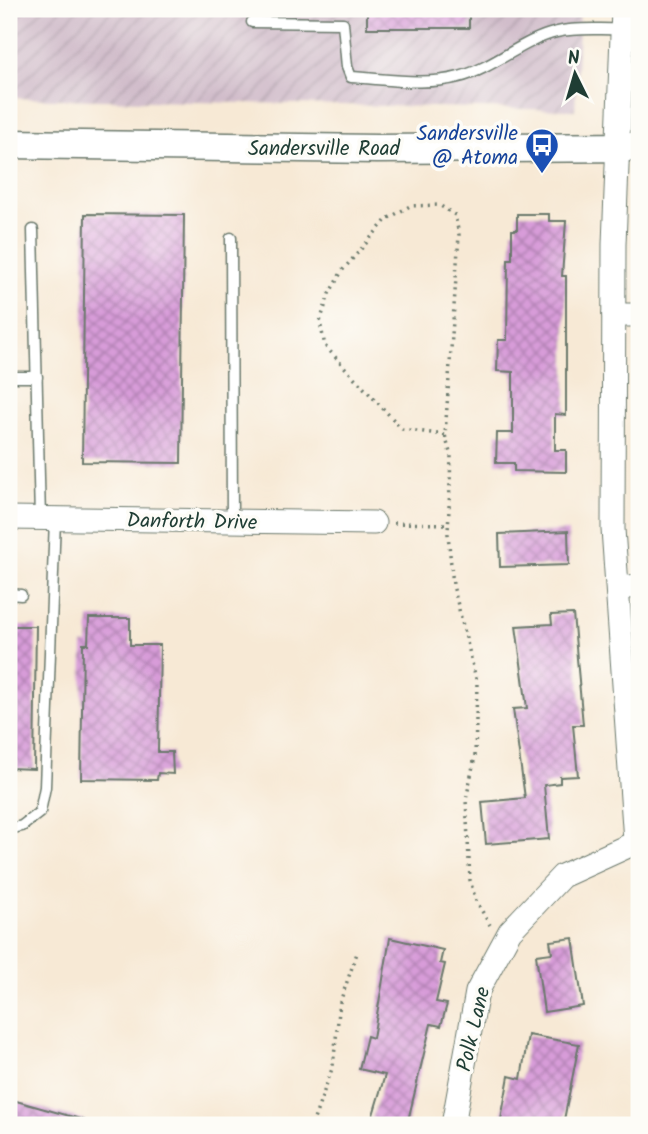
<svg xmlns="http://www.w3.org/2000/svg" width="648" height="1134" viewBox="0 0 648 1134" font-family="Kalam,sans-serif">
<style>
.industrial{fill:url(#industrial-furrows)}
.building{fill:url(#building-cross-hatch)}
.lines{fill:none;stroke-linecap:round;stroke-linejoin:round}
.service-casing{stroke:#6b796c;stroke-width:13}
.minor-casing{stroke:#6b796c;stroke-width:25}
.tertiary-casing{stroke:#6b796c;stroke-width:31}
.path{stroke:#6b796c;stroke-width:3.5;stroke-dasharray:2 5;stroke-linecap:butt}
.service{stroke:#fff;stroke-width:10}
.minor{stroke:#fff;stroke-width:23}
.tertiary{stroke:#fff;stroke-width:28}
.labels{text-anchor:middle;stroke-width:7;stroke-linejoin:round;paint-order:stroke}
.transit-label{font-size:21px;fill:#164399;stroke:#fdfcf7;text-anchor:end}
.street-label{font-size:21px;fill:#1f3d34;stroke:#fdfcf7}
</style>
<defs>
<pattern id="industrial-furrows" width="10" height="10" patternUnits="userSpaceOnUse" patternTransform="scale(1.75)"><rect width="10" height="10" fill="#d1bdcb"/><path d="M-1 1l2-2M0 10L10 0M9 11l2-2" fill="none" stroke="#b3a3af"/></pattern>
<pattern id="building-cross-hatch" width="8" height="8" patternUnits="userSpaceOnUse" patternTransform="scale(1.75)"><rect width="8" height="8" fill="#d89cd9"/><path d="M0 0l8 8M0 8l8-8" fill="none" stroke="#af80b1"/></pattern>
</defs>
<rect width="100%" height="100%" fill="#fdfcf7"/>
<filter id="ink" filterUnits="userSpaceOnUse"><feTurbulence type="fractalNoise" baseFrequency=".0143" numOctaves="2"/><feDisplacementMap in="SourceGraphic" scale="14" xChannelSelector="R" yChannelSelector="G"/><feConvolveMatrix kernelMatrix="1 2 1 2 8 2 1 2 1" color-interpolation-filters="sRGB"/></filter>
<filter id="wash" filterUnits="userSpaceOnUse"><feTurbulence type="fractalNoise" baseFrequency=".00686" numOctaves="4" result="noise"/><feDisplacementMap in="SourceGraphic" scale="28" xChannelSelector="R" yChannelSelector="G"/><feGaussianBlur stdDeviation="1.57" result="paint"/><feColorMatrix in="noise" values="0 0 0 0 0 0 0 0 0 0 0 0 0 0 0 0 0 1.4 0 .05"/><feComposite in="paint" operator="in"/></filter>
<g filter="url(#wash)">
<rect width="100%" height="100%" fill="#f7e9d5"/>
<path class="industrial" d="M9,9H580L575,110L9,98Z"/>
<g id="blocks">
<g class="building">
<rect x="367" y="9" width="102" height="19"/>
<path d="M85,214L184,215L181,463L82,462Z"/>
<path d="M517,214H549V221H566L562,276H566V415L555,414V450H566V472L514,471V463H496L497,433H513V372L497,371L498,340H507L508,259H512V230H517Z"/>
<path d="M568,531L569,565L500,567L499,534Z"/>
<path d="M573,614L583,725H573L578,776L560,777V783L544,785L549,839L486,844L482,802L525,798L513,709L527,708L516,626L552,624L551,615Z"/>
<path d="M89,618H130V645H160L158,752H172L173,774L158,773L157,780L81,779L83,644H88Z"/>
<path d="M9,626H36L34,769L9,768Z"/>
<path d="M390,938L443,950L440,963L445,964L436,1002L447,1004L441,1026L431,1024L407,1125H370L385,1075L359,1069L367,1036L373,1038Z"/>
<path d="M573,938L583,1006L544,1012L536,955L552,953L550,941Z"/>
<path d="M528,1035L579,1044L563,1125H500L509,1076L521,1079Z"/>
<path d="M9,1099L84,1120L83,1125H9Z"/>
</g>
</g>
</g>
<g filter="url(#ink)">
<use href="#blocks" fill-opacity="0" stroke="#6b796c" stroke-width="2"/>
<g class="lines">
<g class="service-casing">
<g id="service">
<path d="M252,22L343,23L347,67L351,77C386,79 425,86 459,77C494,68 522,40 557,32C577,27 602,30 622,29"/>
<path d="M33,230L40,519"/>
<path d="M231,238L232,521"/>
<path d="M9,377H37"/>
<path d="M9,594L21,595"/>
<path d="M9,829L22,826L40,812L45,787L55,519"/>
</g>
</g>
<g class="minor-casing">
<g id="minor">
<path d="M623,9L614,244L613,529L635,841"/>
<path d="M614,315H639"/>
<path d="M9,518L374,523"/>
<path d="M618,588L639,586"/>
<path d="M453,1125L477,992L510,931L562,876L639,841"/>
</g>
</g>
<g class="tertiary-casing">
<path id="tertiary" d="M9,144L377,149L639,147"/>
</g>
<g class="path">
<path d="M445,435L402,429L325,346L320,322L329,294L342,271L387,219L410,206L439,205L455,215L459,235L445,435L451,456L448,534L453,585L477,683L475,756L466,800L470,880L476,901L490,925"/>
<path d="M394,523L449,524"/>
<path d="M312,1125L333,1066L340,1002L357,953"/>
</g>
<use href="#service" class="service"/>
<use href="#minor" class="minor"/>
<use href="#tertiary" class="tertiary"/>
</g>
</g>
<defs>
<g id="bus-pin" transform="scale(1.75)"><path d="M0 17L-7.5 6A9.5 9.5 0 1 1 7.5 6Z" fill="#1a4fb4" stroke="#fdfcf7"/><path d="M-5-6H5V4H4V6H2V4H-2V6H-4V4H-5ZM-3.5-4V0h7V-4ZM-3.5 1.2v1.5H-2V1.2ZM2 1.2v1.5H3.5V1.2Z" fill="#fff"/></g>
</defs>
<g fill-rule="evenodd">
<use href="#bus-pin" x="542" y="145"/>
</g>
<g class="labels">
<g class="transit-label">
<text x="518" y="140">Sandersville<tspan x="518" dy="24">@ Atoma</tspan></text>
</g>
<g class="street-label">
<text x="324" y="155">Sandersville Road</text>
<text transform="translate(192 521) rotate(1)" y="7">Danforth Drive</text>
<text transform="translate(473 1029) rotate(-77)" y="7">Polk Lane</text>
</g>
</g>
<rect width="648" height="1134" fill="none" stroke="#fdfcf7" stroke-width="35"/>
<g transform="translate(575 74) rotate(355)" stroke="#fdfcf7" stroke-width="5" paint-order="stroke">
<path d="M0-5L12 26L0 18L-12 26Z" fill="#1f3d34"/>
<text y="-10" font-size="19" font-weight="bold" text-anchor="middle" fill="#1f3d34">N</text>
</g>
</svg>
